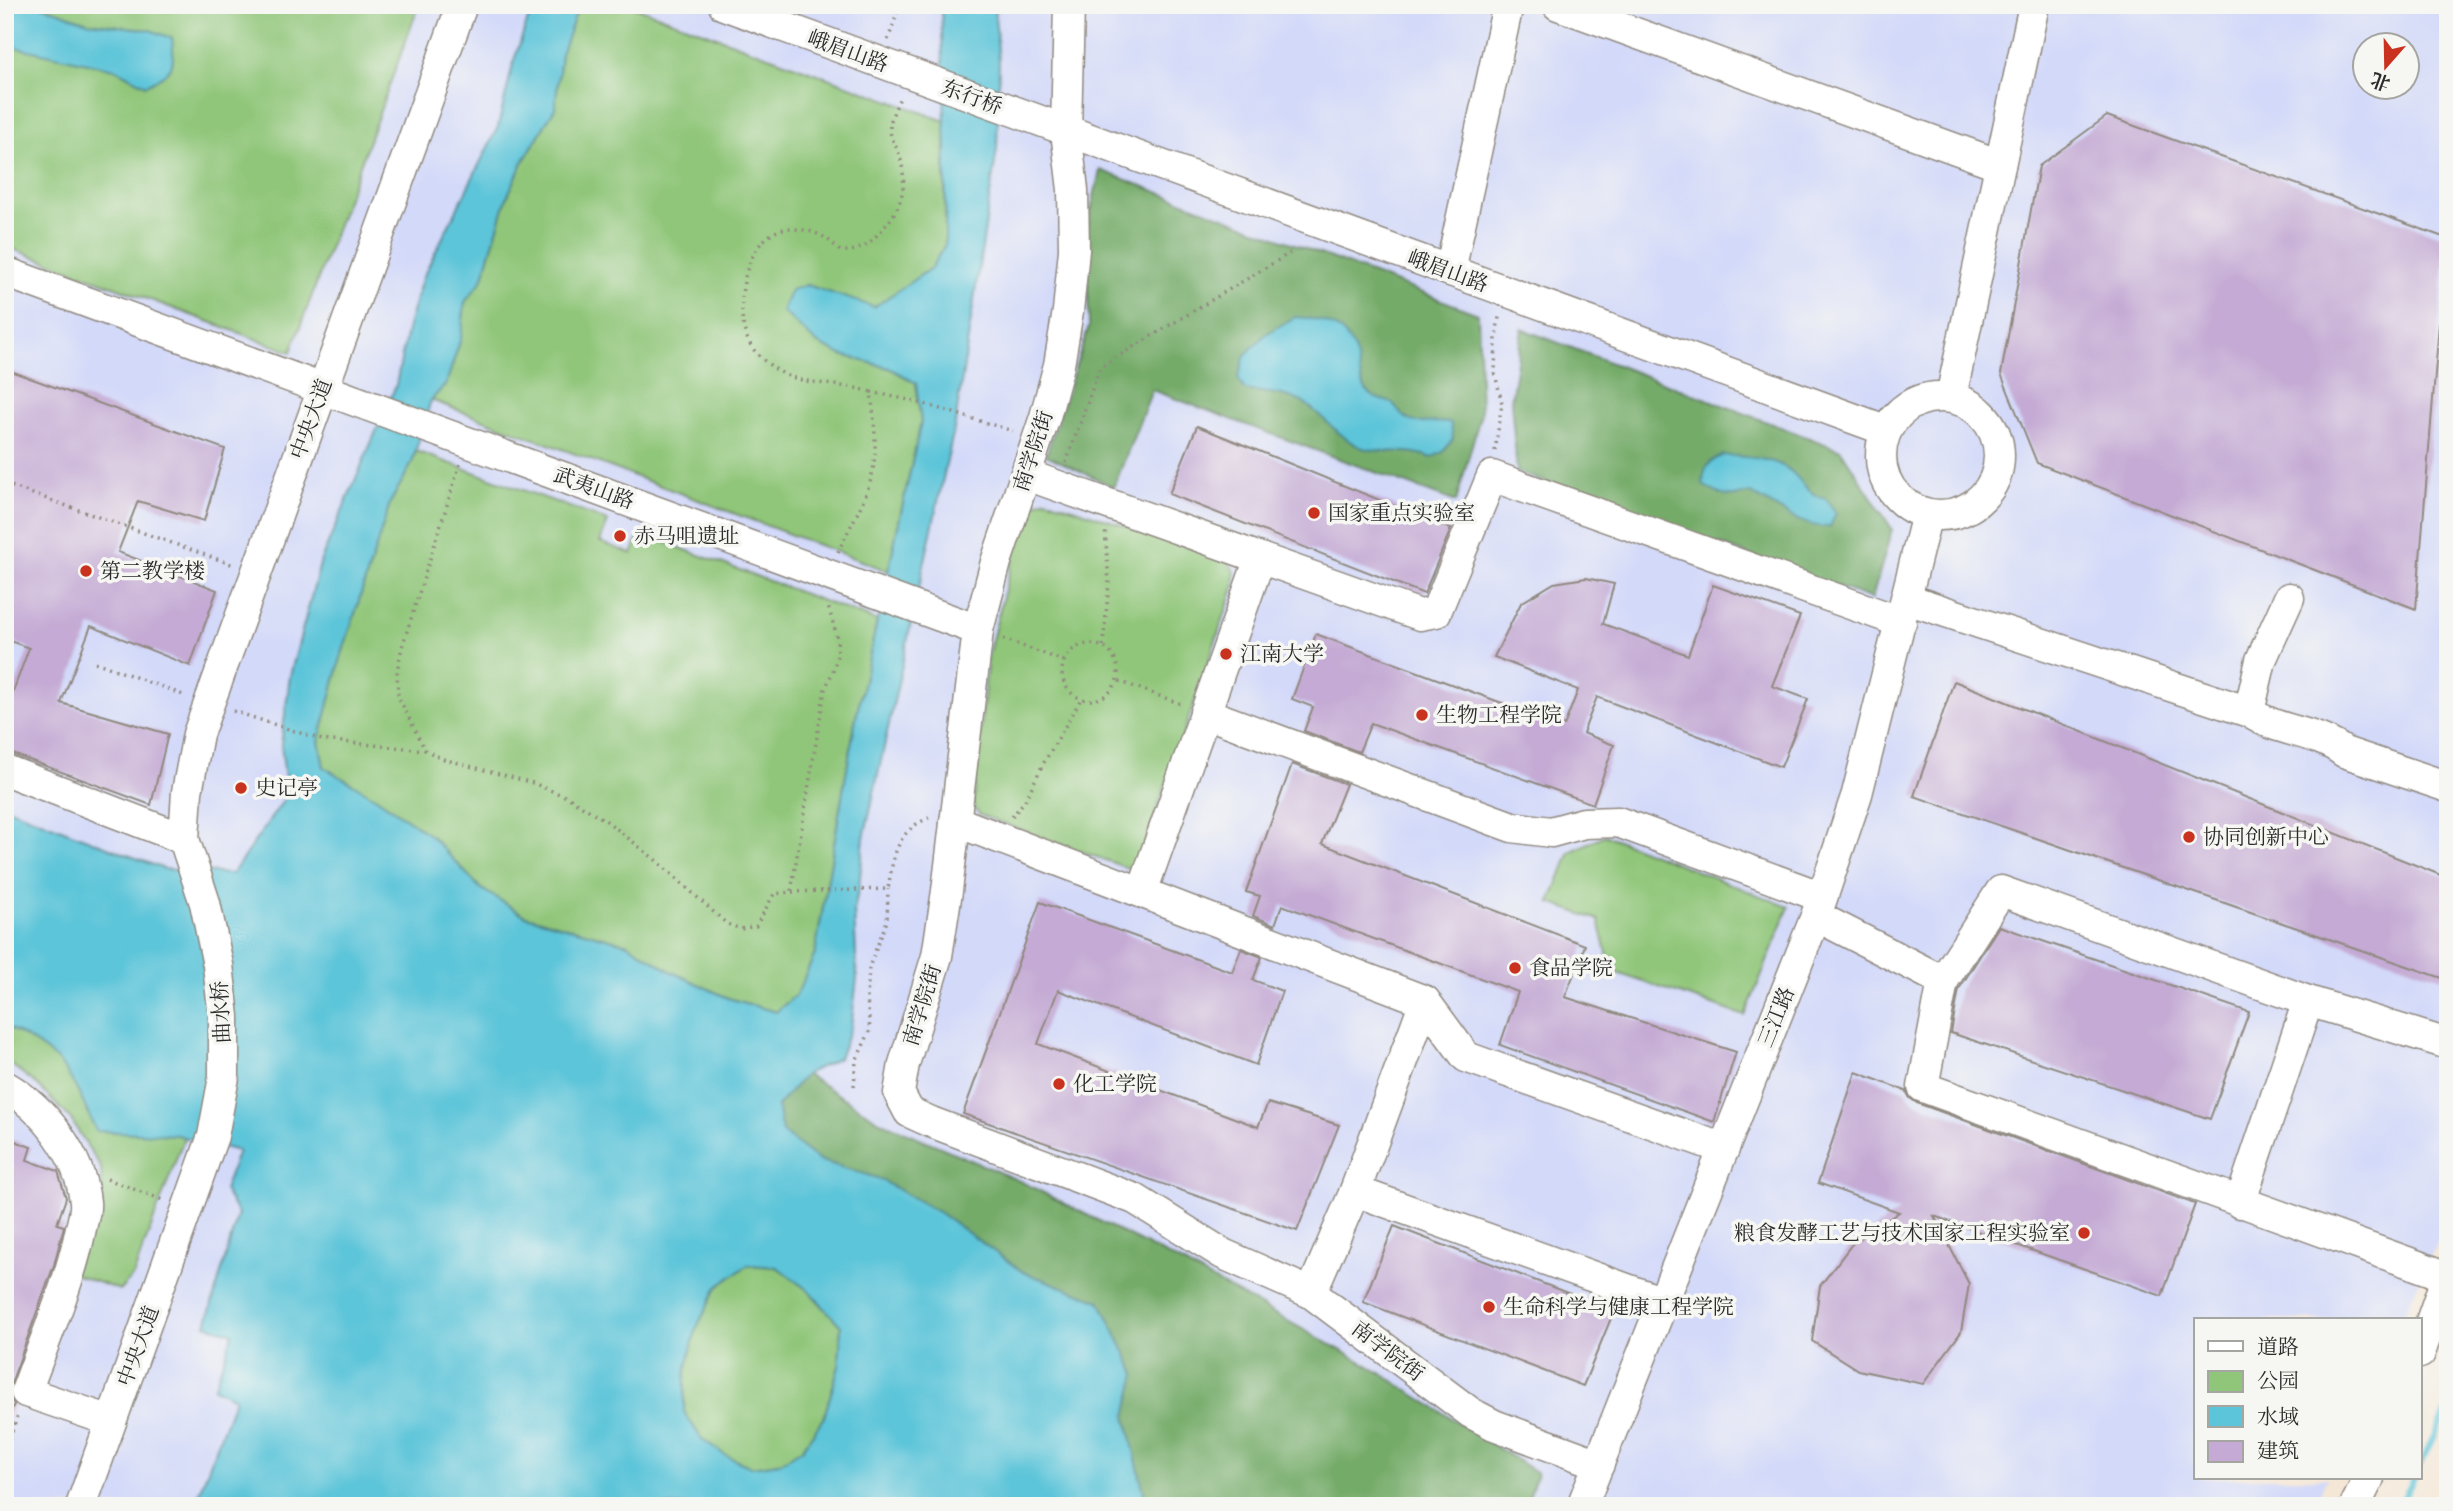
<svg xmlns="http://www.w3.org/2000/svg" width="2453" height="1511" viewBox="0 0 2453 1511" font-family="'IM FELL English','Noto Serif SC',serif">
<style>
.built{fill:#d3d9f9;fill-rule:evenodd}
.green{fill:#90c679;stroke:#5e7852;stroke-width:2}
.forest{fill:#74ab69;stroke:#506b4a;stroke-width:2}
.water{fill:#5dc5d9;stroke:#447882;stroke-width:2;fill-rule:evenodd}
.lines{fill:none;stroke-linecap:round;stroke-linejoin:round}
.stream{stroke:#5dc5d9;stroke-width:6}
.building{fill:#c4aad4}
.minor-casing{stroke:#908980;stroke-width:33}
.path{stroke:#908980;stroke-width:3.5;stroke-dasharray:2 5;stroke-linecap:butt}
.minor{stroke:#fff;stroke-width:30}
.poi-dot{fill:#c8321e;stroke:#f6f6f2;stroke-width:2.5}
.labels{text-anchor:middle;stroke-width:7;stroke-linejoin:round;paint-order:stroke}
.street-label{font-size:21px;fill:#2b2b2b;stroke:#f6f6f2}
.poi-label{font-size:21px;fill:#2b2b2b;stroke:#f6f6f2;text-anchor:start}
</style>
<rect width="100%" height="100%" fill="#f6f6f2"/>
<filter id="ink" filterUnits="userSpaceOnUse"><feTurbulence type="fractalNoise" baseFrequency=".0143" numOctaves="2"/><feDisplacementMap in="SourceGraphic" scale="14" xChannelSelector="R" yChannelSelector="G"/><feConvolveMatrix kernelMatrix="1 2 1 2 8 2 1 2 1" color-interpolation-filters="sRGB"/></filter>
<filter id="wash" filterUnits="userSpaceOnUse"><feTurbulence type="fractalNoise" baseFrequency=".00686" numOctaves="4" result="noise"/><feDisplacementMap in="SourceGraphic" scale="28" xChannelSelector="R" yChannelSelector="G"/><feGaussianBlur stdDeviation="1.57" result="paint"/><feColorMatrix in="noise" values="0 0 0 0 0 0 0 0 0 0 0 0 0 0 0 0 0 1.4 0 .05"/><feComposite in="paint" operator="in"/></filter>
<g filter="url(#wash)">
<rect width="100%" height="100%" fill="#f5e7d6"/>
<path class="built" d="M5,5H2448V1221L2401,1320H2196V1478H2327L2314,1506H5ZM2366,46H2408V88H2366Z"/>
<g class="green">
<path d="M5,5H419L291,352L5,246Z"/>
<path d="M578,5H630L945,121V245L931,268L874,308L807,285L842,355L889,368L916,383L921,422L888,571L431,400L446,384L461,338L465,302L482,280L507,197L523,162L555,108L561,54Z"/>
<path d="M416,451L608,521L600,542L632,554L640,533L877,621L855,722L815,954L797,995L776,1012L728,998L672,972L628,944L526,916L480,888L431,836L378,799L324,768L319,741L341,657L390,503L412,463Z"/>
<path d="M1046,499L1227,560L1235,572V585L1139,861L1130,869L980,815L973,807L988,656L1024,514L1031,505Z"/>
<path d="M1605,835L1789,907L1745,1016L1611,971L1599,920L1550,903L1570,852Z"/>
<path d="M5,1020L185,1135L133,1276L120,1290L73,1274L102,1193L101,1168L70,1118L35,1083L5,1060Z"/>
<path d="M748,1265L777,1267L809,1291L841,1326L839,1366L824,1417L802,1450L779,1463L751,1467L726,1456L701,1438L684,1412L685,1375L696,1329L717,1287Z"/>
</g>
<g class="forest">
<path d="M1100,170L1478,314L1481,413L1456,502L1152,390L1114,487L1046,455L1089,326L1087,228Z"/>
<path d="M1522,329L1841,450L1892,529L1872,599L1517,472L1511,401Z"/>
<path d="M806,1074L880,1121L1022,1182L1182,1263L1368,1365L1537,1473L1526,1506H1147L1126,1416L1136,1374L1100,1301L1023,1272L940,1213L877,1178L818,1160L782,1132L777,1106Z"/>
</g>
<g class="water">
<path d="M5,5H39L88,22L150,30L172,38C176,67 172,73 146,85L115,69L5,45Z"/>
<path d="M533,5H579L561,54L555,108L523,162L507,197L482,280L465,302L461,338L446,384L431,400L412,463L390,503L341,657L319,741L324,767L378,799L431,836L480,888L526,916L628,944L672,972L728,998L776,1012L797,994L815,954L855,722L921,422L916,383L889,368L842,355L818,344L782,311L791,290L807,285L874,307L931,268L945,245L946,153L941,5H994L999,62L997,149L955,424L864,838L859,887L854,909L857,979L851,1027L839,1058L806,1074L777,1106L782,1132L818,1160L877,1178L940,1213L1023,1272L1100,1301L1136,1374L1126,1416L1147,1506H194L235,1398L214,1388L233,1333L206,1325L238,1214L224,1190L238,1151L176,1135L96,1131C86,1109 73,1076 56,1059C41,1046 23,1035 5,1026V807L164,869L232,874L287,795L281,745L290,676L321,560L396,385L408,326L422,279L498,127L514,60ZM748,1265L777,1267L809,1291L841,1326L839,1366L824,1417L802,1449L779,1463L751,1467L726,1456L701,1438L684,1412L685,1375L696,1329L717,1287Z"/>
<path d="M1295,317C1327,319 1351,328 1358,363C1360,373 1361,385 1368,393C1374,399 1385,401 1393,403C1411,432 1423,419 1451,423L1453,439L1443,452L1431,458C1408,447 1387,455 1363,448C1344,442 1324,417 1307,405C1289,393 1266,393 1245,390L1238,378L1245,355L1266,334Z"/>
<path d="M1723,455C1743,457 1765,457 1783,466C1802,475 1803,494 1826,499L1836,513L1830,527C1800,528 1776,506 1750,493C1729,499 1722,497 1703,485C1703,468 1708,462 1723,455Z"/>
</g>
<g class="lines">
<g class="stream">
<path d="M2420,1465L2448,1407"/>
<path d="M2400,1506L2414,1478"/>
</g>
</g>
<g id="blocks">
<g class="building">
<path d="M2107,116L2446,238L2416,609L2037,463L2001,374L2039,166Z"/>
<path d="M5,369L225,449L204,521L138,501L118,552L217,590L190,666L91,626L61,703L168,734L151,805L5,751V696L11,697L29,648L5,639Z"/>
<path d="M1197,426L1451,529L1424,594L1169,494Z"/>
<path d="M1586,578L1614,584L1603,624L1688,655L1713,585L1800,616L1772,686L1808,699L1781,767L1597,697L1583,733L1614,745L1593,804L1371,723L1359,752L1304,731L1313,707L1292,699L1316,634L1564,726L1578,690L1494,657L1521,603L1554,583Z"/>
<path d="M1954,681L2448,878V980L1914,796Z"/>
<path d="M1292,764L1346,784L1322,844L1585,945L1565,997L1736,1052L1714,1122L1500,1045L1518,992L1282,905L1275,925L1253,916L1260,896L1246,892Z"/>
<path d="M1040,902L1232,972L1241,949L1262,957L1253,980L1282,991L1256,1065L1058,990L1038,1044L1258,1127L1268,1103L1339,1125L1297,1231L963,1114Z"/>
<path d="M1999,926L2249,1012L2210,1119L1951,1033L1959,989Z"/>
<path d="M1856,1072L1906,1091L1910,1098L1917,1103L2195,1204L2162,1296L1934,1216L1969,1284L1961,1332L1923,1384L1858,1370L1812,1341L1820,1286L1852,1244L1899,1212L1818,1183Z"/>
<path d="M5,1137L31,1147L27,1160L58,1171L66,1198L57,1224L64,1226L54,1265L10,1386L9,1396L14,1404L8,1421L5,1420Z"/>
<path d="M1394,1226L1614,1311L1583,1386L1363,1302Z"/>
</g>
</g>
</g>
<g filter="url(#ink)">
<use href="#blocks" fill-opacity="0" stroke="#908980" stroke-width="2"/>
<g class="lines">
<g class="minor-casing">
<g id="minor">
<path d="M724,5L1885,430"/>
<path d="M1069,5L1066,131L1073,190L1074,250L1068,311L1059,365L1045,417L996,562L978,630L947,891L937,956L904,1064L899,1093L909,1112L931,1122L1135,1199L1223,1254L1311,1293L1471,1413L1494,1425L1599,1464"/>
<path d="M1558,5L2000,165"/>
<path d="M1450,271L1508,5"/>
<path d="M5,272L978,630"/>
<circle cx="1940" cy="456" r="59"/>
<path d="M1951,397L2034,5"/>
<path d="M1027,475L1420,615L1436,612L1492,476L1901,622"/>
<path d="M1907,599L2249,712C2280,733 2315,730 2344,752L2448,787"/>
<path d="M2249,712L2261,660L2289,598"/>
<path d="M1205,713L1512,827L1551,832L1584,823L1618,822L1822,897"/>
<path d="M5,770L184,839"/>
<path d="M955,821L1425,1001L1466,1057L1724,1149"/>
<path d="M1142,892L1260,558"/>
<path d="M1816,916L1943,981"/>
<path d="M5,1086C45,1109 80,1155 85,1202C86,1210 83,1220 81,1228C70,1284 45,1338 26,1392L111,1421"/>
<path d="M1355,1191L1663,1302"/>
<path d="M2240,1203L2308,1001"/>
<path d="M2446,1276L1923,1087L1943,981L2001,891L2308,1001L2448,1044"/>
<path d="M1311,1293L1355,1191L1425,1001"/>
<path d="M2420,1353L2448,1273"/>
<path d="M81,1506L213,1136L224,1077V1017L218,965L205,903L184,839L187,792L198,734L462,5"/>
<path d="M1582,1506L1816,916L1857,794L1927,514"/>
<path d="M2355,1506L2369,1478"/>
</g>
</g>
<g class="path">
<path d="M888,40L900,5"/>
<path d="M871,392L914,401L1013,431"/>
<path d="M1495,451L1502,403L1495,374L1496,337L1499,317"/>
<path d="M1066,463L1100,367L1290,253"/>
<path d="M460,464L402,647L397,671L398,696L425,750L443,759L533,783L569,798L608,822L657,861L727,924L741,929L756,926L774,894L791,892L825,689C844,649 839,643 827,603"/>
<path d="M5,484L234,565"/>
<path d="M838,552C850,526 865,503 872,475C878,448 874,419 871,392C841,382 804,387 777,370C766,363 753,352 748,340C733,307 744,234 788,228C793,228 799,230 804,230C820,233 829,239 840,251C857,252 866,247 877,235C900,212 909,189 900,157C897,146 889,138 890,126C891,116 897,105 901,95"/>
<path d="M1003,639L1064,661"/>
<circle cx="1090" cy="672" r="28"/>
<path d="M1103,646L1109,583L1105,528"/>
<path d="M95,662L186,696"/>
<path d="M1119,681L1184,705"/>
<path d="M233,711L322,740L425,750"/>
<path d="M1012,817L1026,799L1042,766L1081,699"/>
<path d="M792,892L888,889C893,858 896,830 929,818"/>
<path d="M854,1086L856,1061L870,1031L867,998L869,967L887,921L888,889"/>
<path d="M107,1179L163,1200"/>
<path d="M5,1451L17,1417"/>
</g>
<use href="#minor" class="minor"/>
</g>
</g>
<g class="poi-dot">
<circle cx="1314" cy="513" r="7"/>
<circle cx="620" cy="536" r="7"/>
<circle cx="86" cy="571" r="7"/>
<circle cx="1226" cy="654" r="7"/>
<circle cx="1422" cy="715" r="7"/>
<circle cx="241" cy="788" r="7"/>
<circle cx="2189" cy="837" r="7"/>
<circle cx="1515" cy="968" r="7"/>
<circle cx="1059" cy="1084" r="7"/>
<circle cx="2084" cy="1233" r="7"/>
<circle cx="1489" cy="1307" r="7"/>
</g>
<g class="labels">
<g class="street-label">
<text transform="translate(848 51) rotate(20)" y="7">峨眉山路</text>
<text transform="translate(972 97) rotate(20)" y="7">东行桥</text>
<text transform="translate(1448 271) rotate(20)" y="7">峨眉山路</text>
<text transform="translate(311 419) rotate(-70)" y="7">中央大道</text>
<text transform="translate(1033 451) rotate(-72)" y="7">南学院街</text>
<text transform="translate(594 488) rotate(20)" y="7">武夷山路</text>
<text transform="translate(922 1005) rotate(-73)" y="7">南学院街</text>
<text transform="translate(221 1012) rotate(-93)" y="7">曲水桥</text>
<text transform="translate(1776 1017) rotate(-68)" y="7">三江路</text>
<text transform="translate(138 1346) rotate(-70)" y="7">中央大道</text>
<text transform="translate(1388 1351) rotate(37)" y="7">南学院街</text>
</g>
<g class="poi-label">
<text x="1328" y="520">国家重点实验室</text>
<text x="634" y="543">赤马咀遗址</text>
<text x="100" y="578">第二教学楼</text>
<text x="1240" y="661">江南大学</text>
<text x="1436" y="722">生物工程学院</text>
<text x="255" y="795">史记亭</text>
<text x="2203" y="844">协同创新中心</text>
<text x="1529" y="975">食品学院</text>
<text x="1073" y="1091">化工学院</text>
<text x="2070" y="1240" text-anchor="end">粮食发酵工艺与技术国家工程实验室</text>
<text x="1503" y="1314">生命科学与健康工程学院</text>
</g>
</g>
<rect width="2453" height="1511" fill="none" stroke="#f6f6f2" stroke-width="28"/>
<rect x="2194" y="1318" width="228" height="161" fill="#f6f6f2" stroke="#a5a5a2" stroke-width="2"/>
<rect x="2208" y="1341" width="35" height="10" fill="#ffffff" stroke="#a5a5a2" stroke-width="2"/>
<text x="2257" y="1354" font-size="21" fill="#2b2b2b">道路</text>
<rect x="2208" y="1371" width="35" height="21" fill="#90c679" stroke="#a5a5a2" stroke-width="2"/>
<text x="2257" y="1388" font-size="21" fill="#2b2b2b">公园</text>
<rect x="2208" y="1406" width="35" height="21" fill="#5dc5d9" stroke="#a5a5a2" stroke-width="2"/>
<text x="2257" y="1424" font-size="21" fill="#2b2b2b">水域</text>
<rect x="2208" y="1441" width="35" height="21" fill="#c4aad4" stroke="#a5a5a2" stroke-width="2"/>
<text x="2257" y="1458" font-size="21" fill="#2b2b2b">建筑</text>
<g transform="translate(2386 66) rotate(200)"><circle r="33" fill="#f6f6f2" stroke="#a5a5a2" stroke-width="2"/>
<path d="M0-5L12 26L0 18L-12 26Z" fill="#c8321e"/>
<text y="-10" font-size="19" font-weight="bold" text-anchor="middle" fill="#2b2b2b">北</text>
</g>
</svg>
